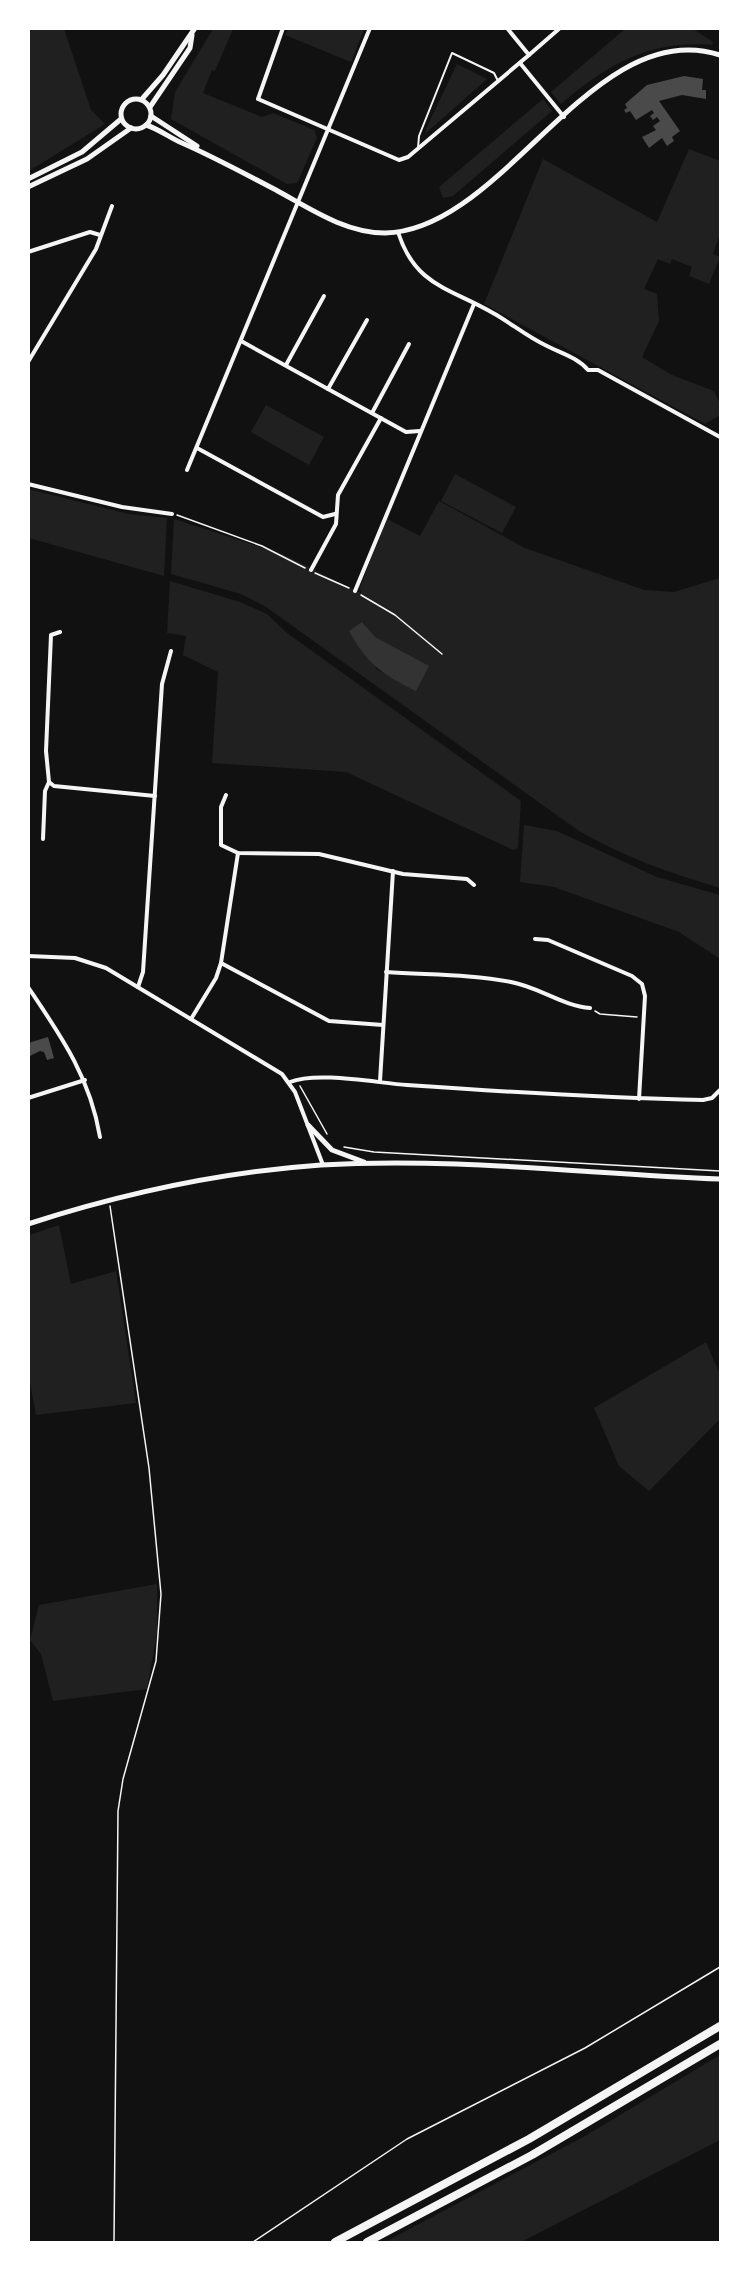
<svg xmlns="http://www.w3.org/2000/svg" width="749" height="2271" viewBox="0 0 749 2271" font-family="'Space Grotesk',sans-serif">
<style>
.green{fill:#202020;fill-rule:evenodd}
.water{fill:#333}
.building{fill:#4a4a4a}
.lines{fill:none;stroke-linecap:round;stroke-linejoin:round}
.path{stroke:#f5f5f5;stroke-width:1.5}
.service{stroke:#f5f5f5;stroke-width:2}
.minor{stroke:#f5f5f5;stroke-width:4}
.tertiary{stroke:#f5f5f5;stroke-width:5}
.secondary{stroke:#f5f5f5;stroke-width:5}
.motorway{stroke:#f5f5f5;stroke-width:8}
</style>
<rect width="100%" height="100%" fill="#111"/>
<g class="green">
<path d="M29,29H64L91,110L105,124L29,171Z"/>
<path d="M213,29H233L215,71L212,70L203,93L262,117L273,113L314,130L317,138L297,183L287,184L171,119L175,92Z"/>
<path d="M288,29V28L364,29L351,62L285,35Z"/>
<path d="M625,29H693L713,42L712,45C649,40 608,64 561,104L551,92Z"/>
<path d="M457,64L487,79L426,133V129Z"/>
<path d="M543,99L552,111L453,196L443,198L439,187Z"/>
<path d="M689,149L720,161V234L713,254L720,257L709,284L689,276L692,267L672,259L670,264L658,259L644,289L657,294L659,321L642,357L672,375L714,391L720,404V415L705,424L484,304L543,159L657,222Z"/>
<path d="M266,405L324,437L309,465L251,432Z"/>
<path d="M455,474L516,507L502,533L441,501Z"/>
<path d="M28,489L128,514L167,518L164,576L29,538Z"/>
<path d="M439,501L525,548L644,590L674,592L720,578V888C670,873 624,857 579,831L266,607L241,594L171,574L174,519L282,554L361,593L360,587L387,519L420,536ZM362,622L416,690L376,669Z"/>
<path d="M170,581L240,602L267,614L287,633L521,801L518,848L513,850L346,772L212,763L218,672L183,655L186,636L167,633Z"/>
<path d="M524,825L557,831L657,877L720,895V959L679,932L554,887L520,882Z"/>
<path d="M59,1225L71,1284L116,1271L136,1403L36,1415L28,1371L29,1235Z"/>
<path d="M706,1342L720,1375V1419L649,1491L619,1466L594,1408Z"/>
<path d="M157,1584V1633L147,1689L53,1701L41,1654L30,1640L39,1605Z"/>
<path d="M720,2055V2140L521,2242H385L585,2136Z"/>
</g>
<path class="water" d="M362,622L375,637L429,666L416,691C383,675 367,664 349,631Z"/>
<g class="building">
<path d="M684,76L703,79L702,90H706V99L682,95L659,101L680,131L672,137L674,141L667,146L662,138L649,148L642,137L656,130L653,126L660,121L657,117L653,120L650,116L654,113L652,110L636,120L630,111L626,113L624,110L627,108L625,104L647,85Z"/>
<path d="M48,1037L54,1058L47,1060L44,1052L40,1051L30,1056L28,1043Z"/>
</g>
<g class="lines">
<g class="path">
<path d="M177,515L262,546L305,568"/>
<path d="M315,573L349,588"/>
<path d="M361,595L395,615L442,654"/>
<path d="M595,1011L600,1014L637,1017"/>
<path d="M300,1086L327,1134"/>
<path d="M344,1147L374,1152L720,1171"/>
<path d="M110,1206L149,1468L161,1594L156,1661L123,1779L118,1811L114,2242"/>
<path d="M253,2242L407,2139L585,2048L720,1967"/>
</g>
<path class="service" d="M418,148L419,136L452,53L494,73L498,81"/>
<g class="minor">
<path d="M283,28L258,99L399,160L408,157L529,55L507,28"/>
<path d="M529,55L560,28"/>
<path d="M520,63L564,117"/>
<path d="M398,232C415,286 450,288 493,313C511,323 526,336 545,345C560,353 577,357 588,370H598L720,437"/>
<path d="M28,252L90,232L100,235"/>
<path d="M241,341L406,432L420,431"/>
<path d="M28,362L96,249L112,206"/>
<path d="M286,365L324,296"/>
<path d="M328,389L367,320"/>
<path d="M372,413L409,344"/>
<path d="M197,448L323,517L335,514"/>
<path d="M187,470L370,28"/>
<path d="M28,484L122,507L172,514"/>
<path d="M311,570L336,524L338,495L381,418"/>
<path d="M355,591L474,304"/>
<path d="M60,632L51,635L46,751L49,782L54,786L155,796"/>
<path d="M226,795L221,807V845L238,853L319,854L403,874L467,879L474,885"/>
<path d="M43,839L45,791L49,782"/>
<path d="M535,939L548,940L632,976L642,984L645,996L639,1099"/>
<path d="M28,956L75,958L106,968L282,1074L295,1092L323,1165"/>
<path d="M221,963L329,1021L383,1025"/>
<path d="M386,972C427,975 471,974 511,982C539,987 563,1006 590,1008"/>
<path d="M28,987C61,1036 90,1077 100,1137"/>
<path d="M138,987L143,972L162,684L171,651"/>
<path d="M191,1019L216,978L221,963L238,853"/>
<path d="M380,1081L393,871"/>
<path d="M290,1082C317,1071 377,1083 407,1085C506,1092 604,1098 703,1100L712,1098L720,1090"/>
<path d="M28,1098L85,1080"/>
</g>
<g class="tertiary">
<circle cx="136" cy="114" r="15"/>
<path d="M142,99L163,75L195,28"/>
<path d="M150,107L190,48L192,35"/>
<path d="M151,116L197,146"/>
<path d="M146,125C159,129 170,138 182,143C214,157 245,174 276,190C309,208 345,233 385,233C504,231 593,14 720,55"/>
<path d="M28,179L82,152L121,119"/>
<path d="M28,187L87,159L131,128"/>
</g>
<g class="secondary">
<path d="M308,1125L332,1150L364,1162"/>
<path d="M28,1224C124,1193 221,1172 321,1165C454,1157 588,1174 720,1179"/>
</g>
<g class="motorway">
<path d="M335,2242L529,2139L720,2026"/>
<path d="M367,2242L532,2155L720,2044"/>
</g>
</g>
<rect width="749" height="2271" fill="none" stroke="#ffffff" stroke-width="60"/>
</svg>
